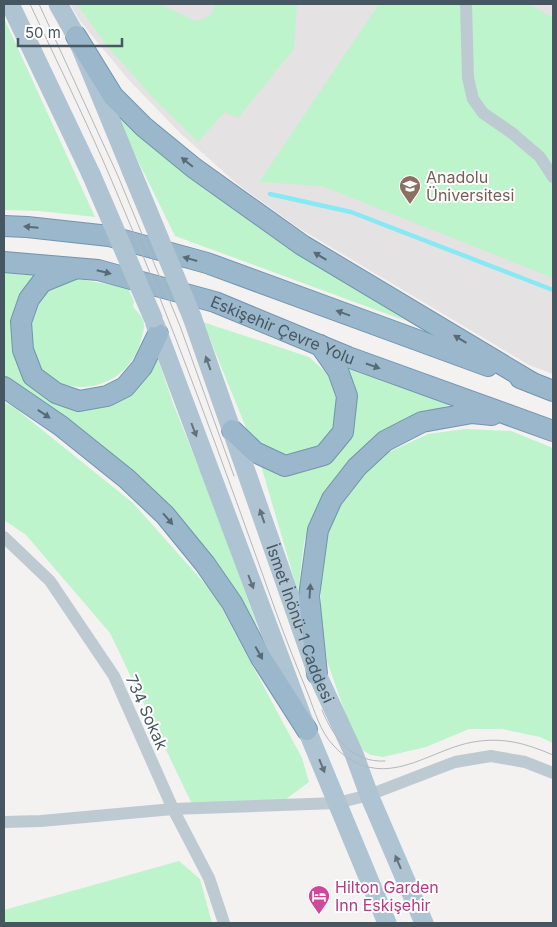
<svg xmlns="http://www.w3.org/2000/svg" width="557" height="927" viewBox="0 0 557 927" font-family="Inter,sans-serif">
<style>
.education{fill:#e5e2e3}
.green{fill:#bdf4cc}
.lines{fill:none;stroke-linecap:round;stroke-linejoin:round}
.stream{stroke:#86e9f4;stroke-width:4.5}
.trunk-casing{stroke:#7095b0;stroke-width:22}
.minor{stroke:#becad2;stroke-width:12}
.primary{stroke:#afc4d2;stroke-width:19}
.trunk{stroke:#9ab7cb;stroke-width:20}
.tram{stroke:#b3b7bc;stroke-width:1}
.primary-bridge{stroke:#afc4d2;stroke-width:19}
.oneway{fill:#586a76}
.oneway2{fill:#61727d}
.labels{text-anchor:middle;stroke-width:4;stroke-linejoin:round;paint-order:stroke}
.education-label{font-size:16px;fill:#785e54;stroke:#fff;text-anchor:start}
.street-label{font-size:16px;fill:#475761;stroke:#fff}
.hotel-label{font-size:16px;fill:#b23c85;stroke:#fff;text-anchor:start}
</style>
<rect width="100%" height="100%" fill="#f4f1f1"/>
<path class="education" d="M70,4H553V374L529,365L297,227L236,183L180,133L128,79L80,21Z"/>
<g class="green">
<path d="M77,4H159L196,21L210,16L216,4H297L294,49L238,118L225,112L198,142L156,101L108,47Z"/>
<path d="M379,4H529L553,18V278L322,186L259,182Z"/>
<path d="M4,18L95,217L39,211L4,210Z"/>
<path d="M113,110L259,227L406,321L175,236Z"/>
<path d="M4,273L37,274L20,292L12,322L21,365L94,405L156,354L174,406L209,493L257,625L253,627L207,554L63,421L4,377Z"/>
<path d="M68,277L128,288L134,302L133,306C135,310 140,314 142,318C146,325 143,333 141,340C123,406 27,403 29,327C29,317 36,304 39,294Z"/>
<path d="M203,322L309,357L330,376L342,411L326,445L286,457L251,440Z"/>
<path d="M343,363L449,405L428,413L348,466L316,508L304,542L298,592L260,462L340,445L356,413L353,384Z"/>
<path d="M4,402L15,408L133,503L214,594L302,758L309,782L286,799L192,804L110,633L26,535L4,520Z"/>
<path d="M465,429L511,431L553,448V743L540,737L502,729H469L426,747L383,757L371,755L364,751L353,735L327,661L321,618V569L330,524L353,483L389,452L428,434Z"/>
<path d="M179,861L200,879L212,923H4V910Z"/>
</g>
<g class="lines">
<path class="stream" d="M270,194L351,212L553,290"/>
<g class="trunk-casing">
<g id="trunk">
<path d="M76,36L113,96L144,127L194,168L302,245L531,382"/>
<path d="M4,226L27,227L109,236L207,263L488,366"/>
<path id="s2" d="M4,262L98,270L215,302L348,357L553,431"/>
<path d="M74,269L42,282L29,299L21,322L23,350L33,376L56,393L79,401L107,396L125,387L142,367L158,334"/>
<path d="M520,378L553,391"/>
<path d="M4,387L61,426L127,479L165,515L205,564L232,603L261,658L307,730"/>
<path d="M232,430L255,452L285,466L324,455L343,432L347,396L338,371L320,345"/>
<path d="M317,674L309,596L318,530L332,499L357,467L385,441L422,422L472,413L492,415"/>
</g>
</g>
<g class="minor">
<path d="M466,4L468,78L473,99L483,113L512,133L540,157L553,177"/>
<path d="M4,537L50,581L114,676L173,809L209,878L224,923"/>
<path d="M4,822L41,821L173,809L337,803L369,795L455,762L491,756L525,762L553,773"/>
</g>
<g class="primary">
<path d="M10,4L91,174"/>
<path d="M58,4L76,36L131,170"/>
<path id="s1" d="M192,317L317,674L354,754L369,795L424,923"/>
<path d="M155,324L307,730L387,923"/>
</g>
<use href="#trunk" class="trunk"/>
<g class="tram">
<path d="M30,4C57,62 86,120 111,179C172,321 224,466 276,612C286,640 297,667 308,694C315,712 320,731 333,745C339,752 346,757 353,761C394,784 433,749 473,742C503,737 525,743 553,755"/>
<path d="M39,4L118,176L180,326L234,476"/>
<path d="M322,710C333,737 352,763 385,761"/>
</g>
<g class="primary-bridge">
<path d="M131,170L192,317"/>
<path d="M91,174L153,318"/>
</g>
</g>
<defs><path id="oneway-solid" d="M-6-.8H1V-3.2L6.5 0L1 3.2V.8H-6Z" transform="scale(1.25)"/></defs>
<g class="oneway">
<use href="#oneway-solid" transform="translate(187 162) rotate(-141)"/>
<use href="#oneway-solid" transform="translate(31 227) rotate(-175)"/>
<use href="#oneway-solid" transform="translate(320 256) rotate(-149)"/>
<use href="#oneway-solid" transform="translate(190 259) rotate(-164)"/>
<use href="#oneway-solid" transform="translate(104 272) rotate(14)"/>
<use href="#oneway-solid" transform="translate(343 313) rotate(-160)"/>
<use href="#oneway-solid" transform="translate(460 339) rotate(-149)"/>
<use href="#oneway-solid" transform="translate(373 366) rotate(19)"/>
<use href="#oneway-solid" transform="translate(44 414) rotate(34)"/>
<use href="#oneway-solid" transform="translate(168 519) rotate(49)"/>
<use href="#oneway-solid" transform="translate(310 591) rotate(-86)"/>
<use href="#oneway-solid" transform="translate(259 653) rotate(61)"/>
</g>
<g class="oneway2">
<use href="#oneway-solid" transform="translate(208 363) rotate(-110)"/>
<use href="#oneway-solid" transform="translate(194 430) rotate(69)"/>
<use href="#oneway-solid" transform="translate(262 516) rotate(-109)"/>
<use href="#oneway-solid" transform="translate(251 582) rotate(69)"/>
<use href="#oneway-solid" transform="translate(322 766) rotate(68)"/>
<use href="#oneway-solid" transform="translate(398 862) rotate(-113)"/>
</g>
<defs>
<g id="university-pin" transform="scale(1.125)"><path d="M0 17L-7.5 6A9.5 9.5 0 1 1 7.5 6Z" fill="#8d6e63" stroke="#fff"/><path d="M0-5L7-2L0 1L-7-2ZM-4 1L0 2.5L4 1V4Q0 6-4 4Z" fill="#fff"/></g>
<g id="hotel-pin" transform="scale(1.125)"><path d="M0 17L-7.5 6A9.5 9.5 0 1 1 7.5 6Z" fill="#d1479c" stroke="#fff"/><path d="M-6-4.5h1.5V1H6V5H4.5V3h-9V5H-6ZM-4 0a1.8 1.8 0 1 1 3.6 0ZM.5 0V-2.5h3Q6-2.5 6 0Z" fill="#fff"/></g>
</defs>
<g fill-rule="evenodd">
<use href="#university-pin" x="410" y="186"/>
<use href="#hotel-pin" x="319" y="896"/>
</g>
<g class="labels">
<g class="education-label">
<text x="426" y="183">Anadolu<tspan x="426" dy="18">Üniversitesi</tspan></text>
</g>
<g class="street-label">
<text dy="6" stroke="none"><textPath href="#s2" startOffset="289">Eskişehir Çevre Yolu</textPath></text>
<text dy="6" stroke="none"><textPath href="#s1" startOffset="325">İsmet İnönü-1 Caddesi</textPath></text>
<text transform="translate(147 712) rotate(66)" y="6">734 Sokak</text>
</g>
<g class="hotel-label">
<text x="335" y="893">Hilton Garden<tspan x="335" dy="18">Inn Eskişehir</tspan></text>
</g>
</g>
<rect width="557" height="927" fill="none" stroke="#475761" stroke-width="10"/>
<path d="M18 38v8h104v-8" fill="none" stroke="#475761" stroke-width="2.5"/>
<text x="25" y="38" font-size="15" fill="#475761" stroke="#ffffff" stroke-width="4" paint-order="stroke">50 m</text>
</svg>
